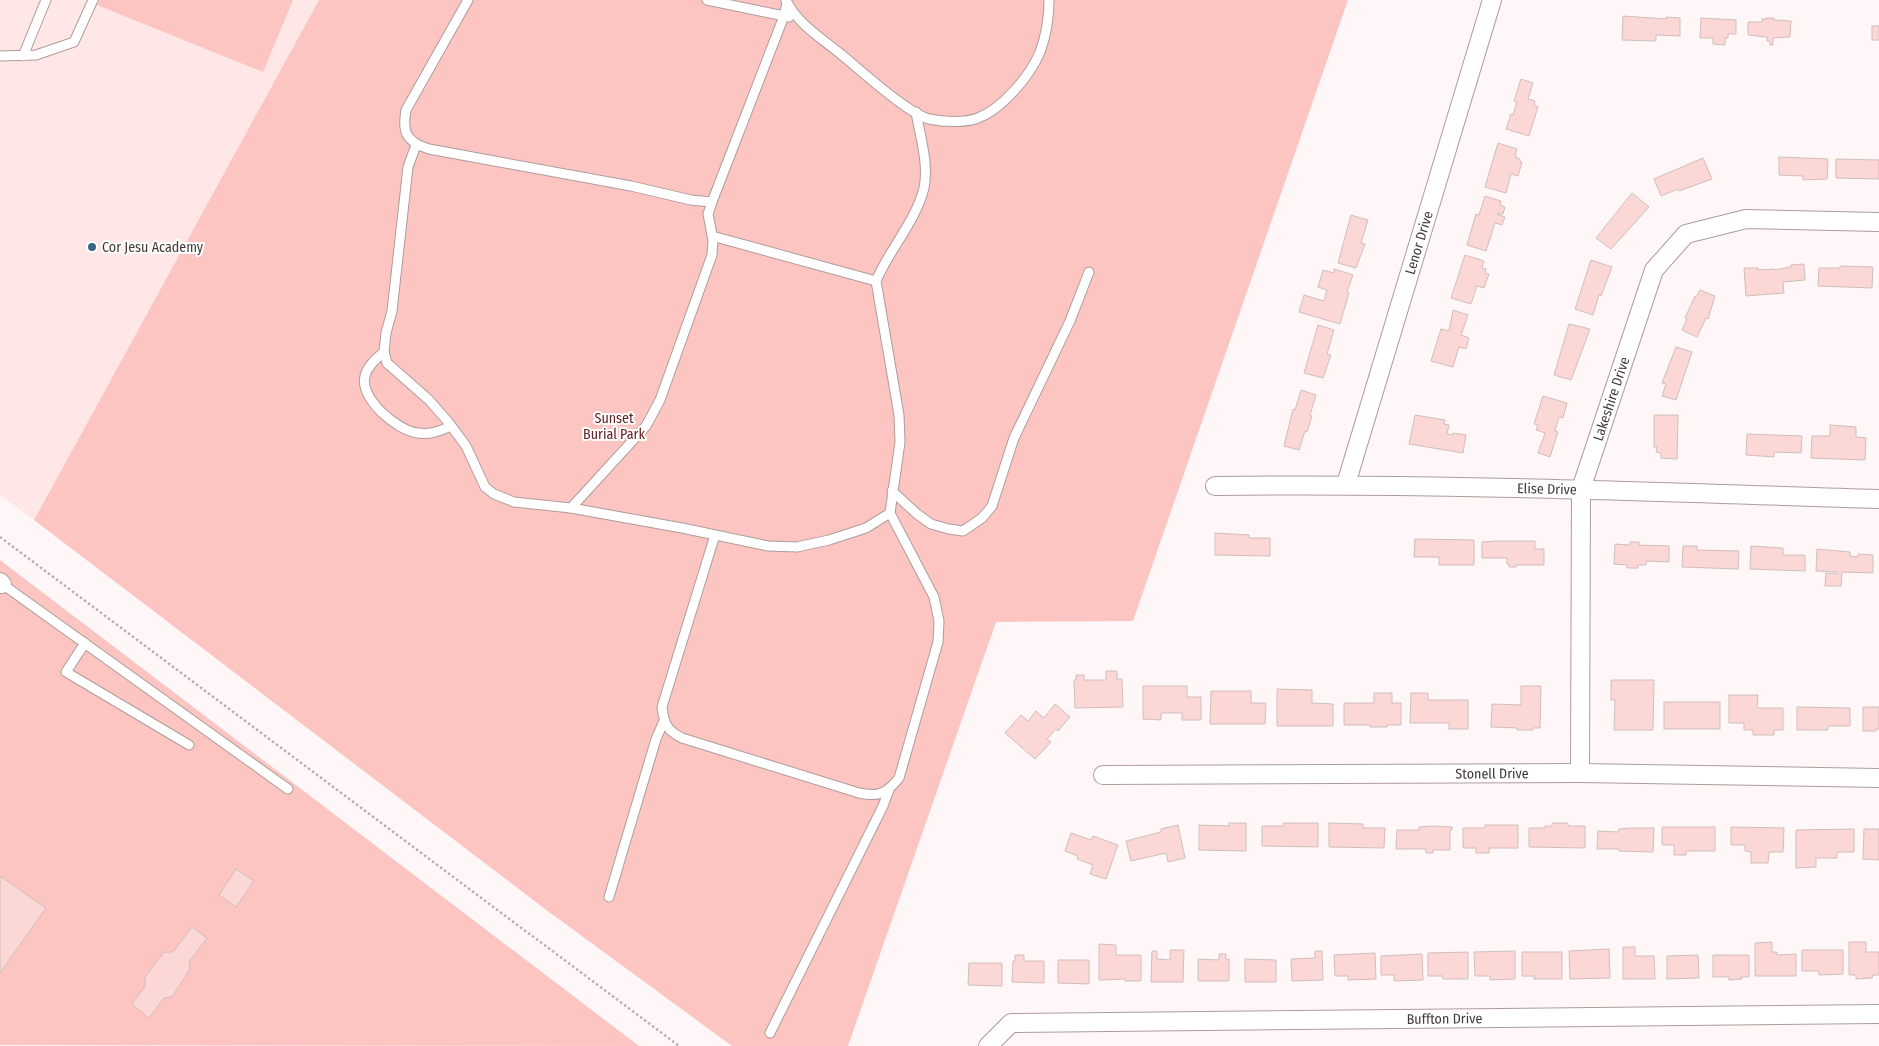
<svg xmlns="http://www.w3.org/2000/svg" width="1879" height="1046" viewBox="0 0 1879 1046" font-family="'Fira Sans Condensed',sans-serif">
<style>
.built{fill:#fee7e6}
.green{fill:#fdc5c2}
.building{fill:#fbd7d5;stroke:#d0bebd}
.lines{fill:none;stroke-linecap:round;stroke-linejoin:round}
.service-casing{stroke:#ae9c9b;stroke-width:11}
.minor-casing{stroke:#ae9c9b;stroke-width:20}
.path{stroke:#b9b1b1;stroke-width:2.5;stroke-dasharray:2.5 2.5;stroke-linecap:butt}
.service{stroke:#fff;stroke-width:9}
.minor{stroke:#fff;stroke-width:18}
.poi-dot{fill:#356a86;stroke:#fff;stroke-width:2}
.labels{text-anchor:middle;stroke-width:4;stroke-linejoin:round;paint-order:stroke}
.street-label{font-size:14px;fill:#423a3a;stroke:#fff}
.poi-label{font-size:14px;fill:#423a3a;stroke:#fff;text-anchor:start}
.park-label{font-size:14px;fill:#642123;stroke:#fff}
</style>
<rect width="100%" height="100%" fill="#fff7f7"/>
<path class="built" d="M0,0H319L34,520L0,495Z"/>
<g class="green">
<path d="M99,0H293L263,72L97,5Z"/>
<path d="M319,0H1348L1133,621L996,622L848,1046H732L545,909L34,520Z"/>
<path d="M0,560L639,1046L0,1045Z"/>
</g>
<g class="building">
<path d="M1623,16L1666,19V17L1680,18V36L1656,35V41L1622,40Z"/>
<path d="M1701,18L1736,20V34H1728V38H1725V45L1713,44V38H1700Z"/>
<path d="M1766,18H1774V20L1791,21L1790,37L1773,38V45H1770V41H1767V37L1748,35V22H1762V19H1766Z"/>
<rect x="1872" y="26" width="7" height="14"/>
<path d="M1521,79L1533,83L1528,99L1535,101L1534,105L1538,107L1529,136L1506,129L1511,114L1513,115L1517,102L1514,101Z"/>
<path d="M1498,143L1517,149L1515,157L1520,159V162H1522L1518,176L1511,174L1506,193L1485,187Z"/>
<path d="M1779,157L1828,159L1827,179L1803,180V176L1779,175Z"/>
<path d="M1703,158L1712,179L1679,191L1678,189L1661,196L1654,179Z"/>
<path d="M1836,159L1879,160V179L1836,178Z"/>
<path d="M1632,193L1649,207L1611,249L1596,238Z"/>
<path d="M1485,196L1501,201L1500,205L1505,207L1503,214L1498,213L1497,214L1505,217L1502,225L1495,223L1486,251L1467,245L1476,214L1479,215Z"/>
<path d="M1351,215L1368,220L1361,243L1365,244L1356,268L1338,263Z"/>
<path d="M1465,255L1484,261L1482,268L1486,269L1485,273L1489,274L1484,288L1477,286L1471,304L1451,298Z"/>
<path d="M1591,260L1612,267L1601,296L1599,295L1593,315L1575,309Z"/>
<path d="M1804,264L1805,280L1783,282L1784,293L1746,296L1744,268H1758V270L1774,269V270L1791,267V265Z"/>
<path d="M1840,266L1873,267L1872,288L1818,286L1819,268H1840Z"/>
<path d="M1334,269L1353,275L1347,292L1349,293L1340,324L1299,312L1304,295L1324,301L1327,290L1318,287L1323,270L1334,273Z"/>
<path d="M1700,290L1715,296L1708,319L1706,318L1697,337L1682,330L1687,319L1685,318L1695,296L1696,297Z"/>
<path d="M1453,310L1468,315L1461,335L1469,338L1466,349L1459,347L1453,367L1431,361L1441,329L1449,331Z"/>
<path d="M1569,324L1590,329L1571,380L1554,375Z"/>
<path d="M1318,325L1334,330L1327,354L1331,355L1323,378L1304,373Z"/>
<path d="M1676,347L1692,352L1676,400L1662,396L1666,384L1662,383Z"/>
<path d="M1301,390L1316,395L1310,415L1312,416L1307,432L1305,431L1299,450L1284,446L1293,409L1295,410Z"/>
<path d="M1543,396L1567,403L1563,418L1559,417L1555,431L1558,432L1550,457L1538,453L1545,433L1536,430L1538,425L1534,424Z"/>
<path d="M1415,415L1445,420L1444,424L1449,425L1447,434L1453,435V433L1466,435L1463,453L1409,444Z"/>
<path d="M1654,415H1678L1677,459L1661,458V453L1656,452L1657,447H1654Z"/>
<path d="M1830,425L1856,427V437L1866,438L1865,460L1811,458L1812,436H1830Z"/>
<path d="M1747,434L1802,436L1801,453L1774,452V457L1746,455Z"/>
<path d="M1215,533L1249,535V538H1270V556L1215,555Z"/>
<path d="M1415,539L1474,540V565H1439V557H1414Z"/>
<path d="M1497,541H1535V549H1544V565H1516V567H1509V564H1507V558H1482V542Z"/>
<path d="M1630,542H1639V545L1669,546V562L1646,561V565H1638V568H1627V565L1614,564L1615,544L1630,545Z"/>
<path d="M1683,546H1697V550L1739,551L1738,569L1682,567Z"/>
<path d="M1751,546L1783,548V555H1805V571L1750,569Z"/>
<path d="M1817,549L1850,552V556L1858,557V554L1873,555V573L1842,572L1841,586H1825L1826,573L1837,574V572L1816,571Z"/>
<path d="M1106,671H1117V679H1122L1123,707L1075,708L1074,680H1076V675H1084V680H1106Z"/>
<path d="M1611,680H1654L1653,730H1614L1615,700H1611Z"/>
<path d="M1143,686H1187V697H1201V720H1182V713H1161V720L1143,719Z"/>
<path d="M1521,686H1541L1540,728H1533V730H1517V728L1491,727L1492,704L1521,705Z"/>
<path d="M1277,689L1312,690V703L1333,704V726H1277Z"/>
<path d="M1211,691H1251V703H1266L1265,724H1210Z"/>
<path d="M1374,693H1392V703H1401V725H1387V727H1370V725H1344V703H1374Z"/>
<path d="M1411,693H1428V700H1468V729H1449V723H1410Z"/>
<path d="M1729,695H1758L1757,708H1783V730H1774V735H1753V730H1744V723H1729Z"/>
<rect x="1664" y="702" width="56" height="27"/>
<path d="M1055,704L1070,717L1058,731L1056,729L1047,739L1051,742L1035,759L1005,733L1021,715L1028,721L1036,711L1044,718Z"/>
<path d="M1797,707L1850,708V726H1828V730H1797Z"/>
<path d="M1863,707H1879V729H1876V731H1863Z"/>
<path d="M1229,823H1246V851L1199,850V825L1229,826Z"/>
<path d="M1283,823H1318V847L1262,846V826H1284Z"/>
<path d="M1329,823L1363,824V828H1385L1384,848L1329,847Z"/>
<path d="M1552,823H1568V826H1585V848L1529,847V828H1545V826H1552Z"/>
<path d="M1178,825L1185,858L1168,862L1166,853L1131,861L1126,841L1161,832V829Z"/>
<path d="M1485,825H1518V848H1489V853H1476V848H1463V828H1485Z"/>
<path d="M1433,826L1452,827V830H1450V850H1433V853H1426V849H1396L1397,830H1419V827Z"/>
<path d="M1662,827H1715V851H1686V855H1674V845H1662Z"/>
<path d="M1731,827L1784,828L1783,852H1769L1768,863H1751V852L1745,851V845H1731Z"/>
<path d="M1633,828H1654L1653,852L1619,851V849H1597L1598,831L1619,832V829Z"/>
<path d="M1854,829V852H1837V858H1816V867L1796,868V830Z"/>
<path d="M1864,829H1879V860L1863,859Z"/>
<path d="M1071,833L1091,840L1093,836L1118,845L1106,879L1090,874L1093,865L1077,859L1078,856L1065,851Z"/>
<path d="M236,869L254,881L236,907L219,895Z"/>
<path d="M0,876L46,908L0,973Z"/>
<path d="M192,927L207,938L189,962L190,969L172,997L164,998L149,1018L132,1004L145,986V977L164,952H173Z"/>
<path d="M1772,942V952H1777V955L1796,954V976H1755V943Z"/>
<path d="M1849,942H1866V952H1879V975H1873L1872,978L1856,979V975H1849Z"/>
<path d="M1099,944L1116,945V955H1141V981H1125V979L1099,980Z"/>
<path d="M1623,947H1635V956H1654L1655,979H1623Z"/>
<path d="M1609,949L1610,978L1570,979L1569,951Z"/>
<path d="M1170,950H1184L1183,982H1151L1152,951H1157V959L1170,960Z"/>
<path d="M1802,950H1843V974L1819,975V971H1802Z"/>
<path d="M1315,951H1322L1323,980L1292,981L1291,959L1315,958Z"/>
<path d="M1515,951V979L1490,980V976H1475L1474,952Z"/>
<path d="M1468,952V979H1443V976H1428V953Z"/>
<path d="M1522,952H1562V979H1534V976H1522Z"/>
<path d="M1375,953L1376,979L1348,980V976H1335L1334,955Z"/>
<path d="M1219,954H1226V960L1229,959V981H1198V959L1219,960Z"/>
<path d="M1422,954L1423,980L1394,981V975H1381V956Z"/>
<path d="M1015,955H1024V961H1044V983L1012,982L1013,961H1015Z"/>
<path d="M1698,955L1699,978L1667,979V956Z"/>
<path d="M1713,955H1749V977H1741L1742,979L1729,980V977H1713Z"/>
<path d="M1245,959L1276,960V982H1245Z"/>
<path d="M1058,960H1089V984L1058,983Z"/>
<path d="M969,963H1002V986L968,985Z"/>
</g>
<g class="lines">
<g class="service-casing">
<g id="service">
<path d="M468,0L406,110C402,132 406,142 429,149L631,186L691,200L712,202"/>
<path d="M707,0L789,17"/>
<path d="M786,0C797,24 823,39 843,56C863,72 906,112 929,119C943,122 965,123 978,118C1002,109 1030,76 1040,52C1046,36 1049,18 1049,0"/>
<path d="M0,56L36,55L74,42L93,0"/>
<path d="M23,56L46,0"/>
<path d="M416,145L408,167L392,311L386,333L384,352L387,363L429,400L449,423L466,446L485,487L494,494L514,502L571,508L682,528L768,546L797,547L829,540L866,528L890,513"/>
<path d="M712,236L876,281"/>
<path d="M384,352C376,359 368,365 365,376C359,398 397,431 418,433C430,435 440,431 451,426"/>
<path d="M892,491L917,514L931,524L949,529L963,531L982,518L992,506L1014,438L1070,321L1089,272"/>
<path d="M571,508L646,426L660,400L712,255L713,240L708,214L712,202L784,16L787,3"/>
<path d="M715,535L662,707C664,723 666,730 682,738L859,793C879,797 886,794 899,778L938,642L939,621L934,597L890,513L900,442L899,415L876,281C889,250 916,221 924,188C929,164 920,136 916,112"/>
<path d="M2,584L288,789"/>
<path d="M85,643L66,672L189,745"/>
<path d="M609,897L656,739L664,721"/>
<path d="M770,1033L883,806L889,790"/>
</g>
</g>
<g class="minor-casing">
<g id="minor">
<path id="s1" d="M1346,484L1492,0"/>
<path id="s2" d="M1215,486C1437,483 1658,492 1879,499"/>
<path d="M0,582L2,584"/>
<path id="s3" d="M1580,773L1581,489L1654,270L1686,234L1746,219L1879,222"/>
<path id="s4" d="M1103,775L1580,773L1879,778"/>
<path id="s5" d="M988,1046L1011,1023L1879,1014"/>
</g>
</g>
<path class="path" d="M0,537L679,1046"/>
<use href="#service" class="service"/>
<use href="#minor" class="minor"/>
</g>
<circle class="poi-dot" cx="92" cy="247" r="5"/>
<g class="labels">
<g class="street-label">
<text dy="5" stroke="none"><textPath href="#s1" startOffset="252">Lenor Drive</textPath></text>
<text dy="5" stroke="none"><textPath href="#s3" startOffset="379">Lakeshire Drive</textPath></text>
<text dy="5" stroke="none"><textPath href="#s2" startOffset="332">Elise Drive</textPath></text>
<text dy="5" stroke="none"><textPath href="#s4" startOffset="389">Stonell Drive</textPath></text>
<text dy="5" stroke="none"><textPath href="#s5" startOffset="466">Buffton Drive</textPath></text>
</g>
<g class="poi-label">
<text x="102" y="252">Cor Jesu Academy</text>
</g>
<g class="park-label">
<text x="614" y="423">Sunset<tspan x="614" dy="16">Burial Park</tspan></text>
</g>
</g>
</svg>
